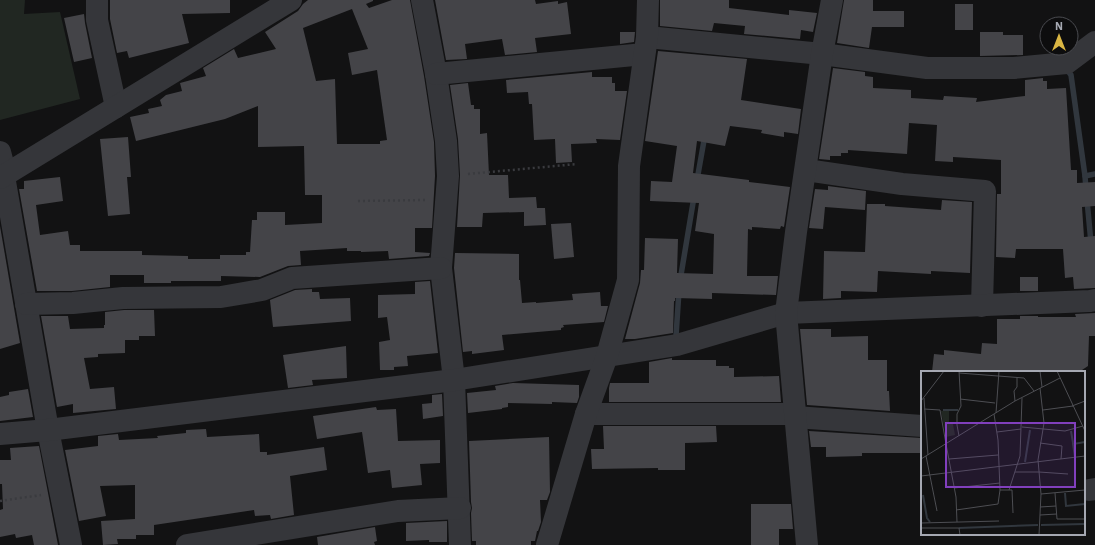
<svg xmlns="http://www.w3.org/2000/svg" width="1095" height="545" viewBox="0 0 1095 545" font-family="'IBM Plex Sans',sans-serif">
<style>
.green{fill:#212722}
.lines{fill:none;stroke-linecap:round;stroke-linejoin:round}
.stream{stroke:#31373e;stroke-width:5.5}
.building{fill:#444448;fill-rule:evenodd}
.path{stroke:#3a3b3f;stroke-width:2.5;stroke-dasharray:2 3;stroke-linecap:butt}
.minor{stroke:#35363a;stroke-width:22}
.inset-river{fill:none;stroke:#31373e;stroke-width:2}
.inset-road{fill:none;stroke:#4d4e53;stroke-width:1}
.view{fill:#813fbd;fill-opacity:0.15;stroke:#813fbd;stroke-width:2}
.inset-edge{fill:none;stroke:#a5a8b2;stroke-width:2}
</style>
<rect width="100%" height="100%" fill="#121213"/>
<path class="green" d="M0,0H25L24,14L60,12L80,99L0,120Z"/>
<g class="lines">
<g class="stream">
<path d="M1068,71L1071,75L1085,176"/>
<path d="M697,180L705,135"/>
<path d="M1086,190L1085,176L1095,174"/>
<path d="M1087,200L1091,243"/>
<path d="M680,281L694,197"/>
<path d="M676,336L679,291"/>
</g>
</g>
<g class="building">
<path d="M110,0H230V13L182,14L189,43L129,58L127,51L117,53L110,19Z"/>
<path d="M308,0H373V1L366,4L369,8L392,0H410L424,76L434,142L435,176L432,228H415V252L430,253L429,256L389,259L388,251L361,252V251H347V248L300,251L301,265L288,266L260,277L221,276V281H171V283H144V275H110V287L72,291H37L19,189H24V181L60,177L63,201L36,205L40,235L68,231L70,245H80V251H142V255L188,256V259H220V255H246V252H250L252,220H257V212H285V225L322,223V195H305L304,146L258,147V106L225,119L136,141L130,117L149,113L148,109L162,106L160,100L166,95L182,91L180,83L206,76L203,68L234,49L238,58L276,49L265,32L298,11L303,4ZM352,9L368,49L348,53L352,75L377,70L387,140L380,141V144H337L335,79L316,81L303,28Z"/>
<path d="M435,0H535L536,4L558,1V4L567,2L571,34L535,38L537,52L505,55L502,39L465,44L467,59L446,60Z"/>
<path d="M660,0H729V8L789,15V10L817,13L813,32L801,30L800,39L744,34L745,26L714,23L712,31L660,26Z"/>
<path d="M844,0H873V11H904V27H872L869,48L837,43Z"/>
<rect x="955" y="4" width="18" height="26"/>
<path d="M84,14L85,23L92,58L74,62L64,18Z"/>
<path d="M620,32H635L634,42L620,44Z"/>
<path d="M980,32H1003V35H1023V55L980,56Z"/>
<path d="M658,51L747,59L741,100L801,109L798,134L784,132V137L761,133L762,130L730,126L725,146L697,141L693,173L749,180V182L790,187L784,227L781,226L780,229L752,227V230L748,229L747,276H778L776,295L712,293V299L675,298V301H674L673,333L635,339H625L640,283L641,270H644L645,238L678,239L677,273L713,274L714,234L695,231L699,203L650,201L651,181L672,182L677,146L645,141Z"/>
<path d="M833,68L865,72V76L873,77V88L911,90V98L943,100L944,96L977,98L976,102L1025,96V80L1043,78V81H1047V89L1066,88L1071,170H1077V183L1095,182V206L1082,207L1084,237L1095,236V288L1074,289L1073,277L1065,278L1063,249H1016L1015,258L996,257L997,194H1001V160L953,157V162L935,161L937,125L909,123L907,154L848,150V153H841V156H830V160L819,159Z"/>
<path d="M592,72V77H612V83H615V91H627L620,140L596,139L597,143L571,144L572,162L556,163L555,139L534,140L532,104H529L528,92L507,93L506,80Z"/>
<path d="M468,83L471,105H474V109H480V134L487,133L489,175H508L509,198L536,197L537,208H545L546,225L524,226V212L483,213L482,227H457L460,175L458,139L450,85Z"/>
<path d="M128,137L131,177H127L130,214L108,216L100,139Z"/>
<path d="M828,186L866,191L865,210L825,207L823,229L809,228L815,189L828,190Z"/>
<path d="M942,200L972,202L970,273L931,271V274L878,271L877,292L841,291V298L823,299L824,251L865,252L867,204H885V206L941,210Z"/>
<path d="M571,223L574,257L554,259L551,224Z"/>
<path d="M0,226L20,343L0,349Z"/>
<path d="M455,253L519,254V280H520L522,303L536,302V303L573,300L572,294L600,292L601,306H608L604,322L563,325L564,327L561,328V330L502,335L504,350L472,354V351L463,352L454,268Z"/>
<rect x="1020" y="277" width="18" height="14"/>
<path d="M430,281L438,353L407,356L408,366L394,367V370H380L379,342L390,340L387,317L378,318V295L415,294V282Z"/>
<path d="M312,289V292H319L320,299L350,298L351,321L273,327L270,300L295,290Z"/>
<path d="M124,310H154L155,336H139V340H125V353L98,354V357L84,358L90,389L114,387L116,409L73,413V404L57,407L41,316H68L70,329L104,328V325H105V312Z"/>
<path d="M1095,313V336H1089L1088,366L1079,372H932L934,354L944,355V350L981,354L982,343L997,344V319H1020V316H1038V317H1076L1075,314Z"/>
<path d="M800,329H831V337L868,336V360H887V391H889L890,411L807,405Z"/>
<path d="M346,346L347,378L312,380L313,385L288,388L283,355Z"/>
<path d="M672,358V360H716V366H729V368H734V377L779,376L781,402H609V388L610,383H649V362Z"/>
<path d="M513,383L579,385V397L577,403L552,402V404L508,403V407L502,408V409L468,413L467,393L496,390L495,386Z"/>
<path d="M28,389L33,417L0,421V397L9,395V392Z"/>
<path d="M442,394L443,416L423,419L422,404L432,403V395Z"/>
<path d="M376,407L377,410L396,409L398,441L440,440V463L420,464L422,485L392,488L390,470L368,473L362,432L317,439L313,416Z"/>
<path d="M603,426H716L717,442L685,443V470H658V468L592,469L591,449H604Z"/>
<path d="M206,429L207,437L259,434L260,452H267V455L324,447L327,470L290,476L294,515L271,519L270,515L255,516L254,510L221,515L154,525V535H136V539H117L118,544L103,545L101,521L135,519V485L100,486L106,516L79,521L65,450L98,446V436L118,434L119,440L158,438L157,436L186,433V430Z"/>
<path d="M809,431L922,438V453H862V456L826,457V447H811Z"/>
<path d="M549,437L550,492L547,500H540L541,522L538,531H537L535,541H531V545H476V541H472L471,513L472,508L471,502L469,441Z"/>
<path d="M39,446L58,545H34L32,535L16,538L15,534L0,537V510L3,509L2,484H0V460H11L10,448Z"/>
<path d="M751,504H791L793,529H779V545H751Z"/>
<path d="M447,521V542H429V540L406,541V523Z"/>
<path d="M375,527L377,541L374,542L375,545H318L317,537Z"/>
</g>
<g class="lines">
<g class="path">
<path d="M468,174L577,164"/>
<path d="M358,201L426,200"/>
<path d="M0,501L41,495"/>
</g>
<g class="minor">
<path d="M97,0V20L116,107"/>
<path d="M422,0L436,74L446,141L448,176L441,268L454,380L460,545"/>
<path d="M647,37L822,54L927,68H1014L1067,63L1095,42"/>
<path d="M436,74L644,54"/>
<path d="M0,152L6,175"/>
<path d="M806,170L902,184L985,191L982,306"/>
<path d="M4,176L48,430L71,545"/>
<path d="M0,178L291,0"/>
<path d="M26,304L73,303L123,298L221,297L262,290L292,278L441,268"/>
<path d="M586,414H795"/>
<path d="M795,417L922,426"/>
<path d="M0,434L48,430L454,380L677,345L786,313L1090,301L1095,300"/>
<path d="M1089,490L1095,489"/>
<path d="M187,545L398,511L460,508"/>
<path d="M547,545L586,414L607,356L628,280L629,166L647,37L648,0"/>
<path d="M807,545L786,313L796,232L822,54L832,0"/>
</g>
</g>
<g transform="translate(921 371)">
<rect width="164" height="164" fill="#121213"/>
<path d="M20,40H28V53H32L34,64L25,66Z" fill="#212722"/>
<path class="inset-river" d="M22,39H37M150,60L152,72M154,86L152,73L164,71M104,91L109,59M144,122L145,135L164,133M2,124L6,147L9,151M120,154L164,153M38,157L117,154"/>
<path class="inset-road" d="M38,0L40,35L36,43V54L38,65M119,0L121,16M136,0L164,60M38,2L103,7L113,20M3,27L7,84M39,28L74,32M0,30L23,0M94,30L93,20L96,16V6M151,35L164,30M3,38L19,39L25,73M122,39L152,35M75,42L78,0M73,43L77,69L79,119H88M101,56L144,60L162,55M76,61L100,58M119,72L141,75L140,88M25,73L35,126L36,151M5,85L16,140M0,88L94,30L139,7M28,88L77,84M94,101H118M118,101L147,103M0,105L164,85M33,117L79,112M88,119L99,85L101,27M88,119H91L92,142M134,122L136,148H164M120,123L164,119M119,136L135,135M35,139L77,133L79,119M119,144L136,143M0,152L78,150M0,157H38L39,164M118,164L120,123L117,89L123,52L119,17"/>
<path class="view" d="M25,52H154V116H25Z"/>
<rect width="164" height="164" class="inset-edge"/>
</g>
<g transform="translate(1059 36)"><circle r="19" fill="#0d0d0e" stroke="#4a4b50"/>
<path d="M0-3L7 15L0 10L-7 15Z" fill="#dab643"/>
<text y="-6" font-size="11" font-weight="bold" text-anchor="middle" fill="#a5a8b2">N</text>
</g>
</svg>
